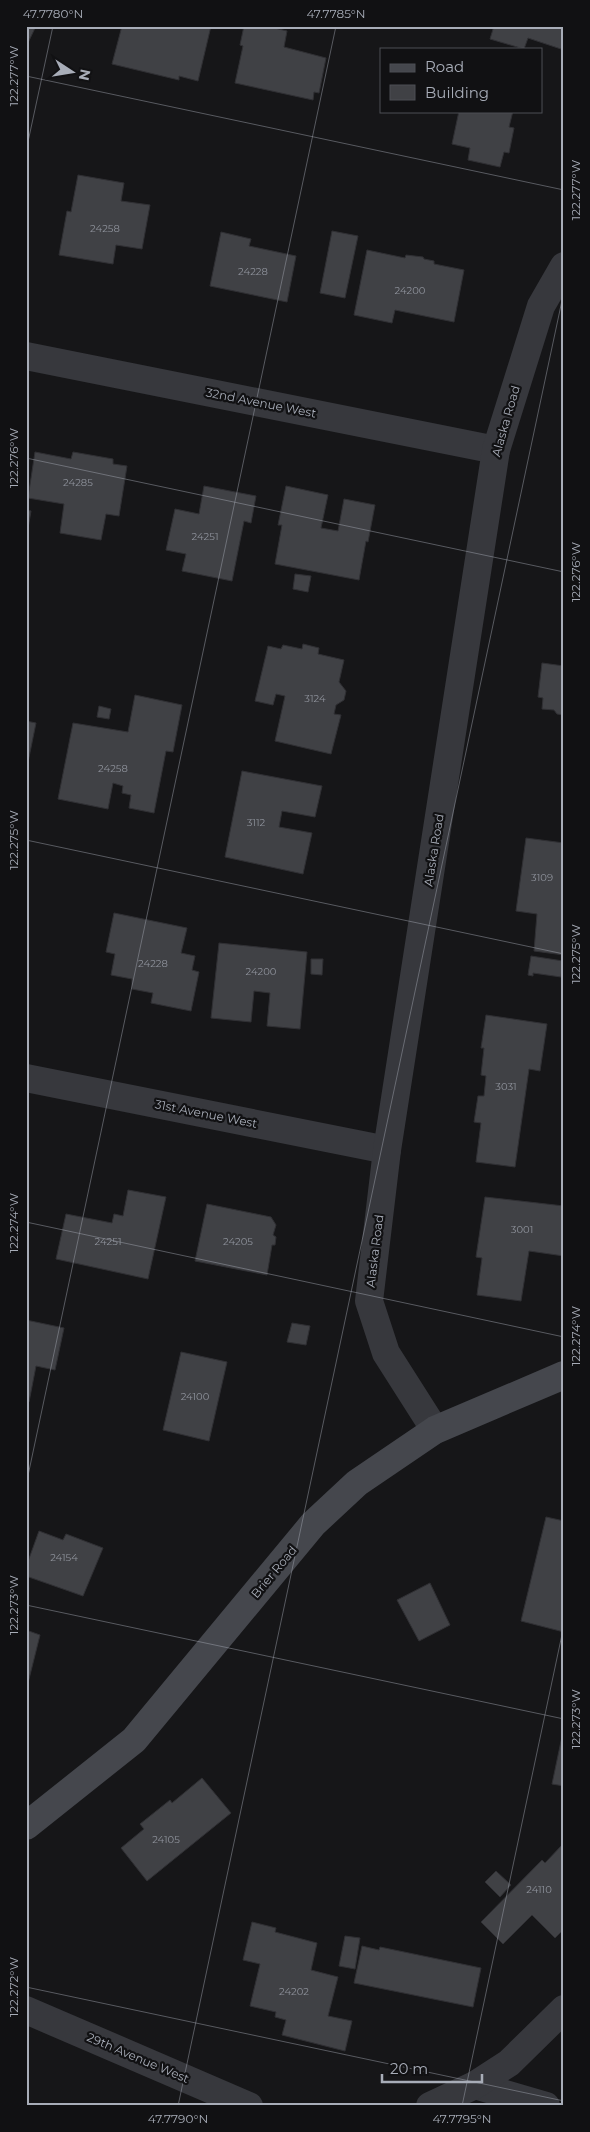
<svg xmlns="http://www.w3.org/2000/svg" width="590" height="2132" viewBox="0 0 590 2132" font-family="Montserrat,sans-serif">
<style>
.building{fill:#404145;stroke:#303034}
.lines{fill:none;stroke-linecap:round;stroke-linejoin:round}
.minor{stroke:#37383d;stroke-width:28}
.tertiary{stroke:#37383d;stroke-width:28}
.secondary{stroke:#45474d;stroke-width:28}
.ticks{fill:none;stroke:#a8adb8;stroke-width:1;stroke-opacity:0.45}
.labels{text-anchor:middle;stroke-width:4.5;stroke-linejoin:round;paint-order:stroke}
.number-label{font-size:10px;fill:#8e929b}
.street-label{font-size:12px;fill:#a8adb8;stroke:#111113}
.neatline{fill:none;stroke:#a8adb8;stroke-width:2}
.ticks-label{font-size:12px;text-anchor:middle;fill:#a8adb8}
</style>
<rect width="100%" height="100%" fill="#161618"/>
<g class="building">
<path d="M26,26H36L26,47Z"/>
<path d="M122,26H211L198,81L179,76V80L112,64Z"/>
<path d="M244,26H266L287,31L284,47L326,58L319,93L314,92L313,100L235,83L243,46L240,45Z"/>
<path d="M494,26H564V50L528,38L524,49L490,39Z"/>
<path d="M459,111H513L509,127L514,128L509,153L504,152L500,167L468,160L470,148L452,144Z"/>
<path d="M78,175L124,183L121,201L150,205L142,249L116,245L113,264L59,255L67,211L71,212Z"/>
<path d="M332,231L358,236L345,298L320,293Z"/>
<path d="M221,232L251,239L249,246L296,256L287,302L210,286Z"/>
<path d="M367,250L405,258L406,255L423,257L424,259L434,261V264L464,270L454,322L395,310L392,323L354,315Z"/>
<path d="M35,452L71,459L73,452L113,459V464L127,466L119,516L106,514L101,540L60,533L64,504L28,498Z"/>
<path d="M204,486L256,496L251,523L244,521L232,581L182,571L186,554L166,550L175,509L199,514Z"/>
<path d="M286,486L328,495L321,528L338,531L344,499L375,505L368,542L366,541L359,580L275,564L282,525H278Z"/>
<path d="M26,510L31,511L27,534H26Z"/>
<path d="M295,574L311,576L308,592L293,589Z"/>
<path d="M303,644L319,648L318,654L344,660L339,682L346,691L344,700L336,705L334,714L341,715L331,754L275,741L285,696L276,694L273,705L255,701L268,646L281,649L283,645L302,649Z"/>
<path d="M542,663L564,666V715L557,714L554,710L542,709L543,698L538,697Z"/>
<path d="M135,695L182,705L173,752L166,751L154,813L129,808L131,795L122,793L123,786L113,783L108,809L58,799L73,723L128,732Z"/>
<path d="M99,706L111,709L109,719L97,717Z"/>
<path d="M26,721L36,723L26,772Z"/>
<path d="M242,771L322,786L315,817L282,811L279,827L312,833L303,874L225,857Z"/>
<path d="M526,838L564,843V955L534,951L537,914L516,911Z"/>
<path d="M114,913L187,928L181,953L195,956L192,970L199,972L191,1011L151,1003L153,993L132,989V979L111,975L115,954L106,952Z"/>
<path d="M219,943L307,952L300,1029L267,1026L270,993L254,991L251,1022L211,1018Z"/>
<path d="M531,956L563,961L561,977L533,973V976L528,975Z"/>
<path d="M311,959H323L322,975L311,974Z"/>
<path d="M486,1015L547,1024L540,1071L529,1069L515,1167L476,1162L481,1123L474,1122L478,1096H484L486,1076L481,1075L484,1048H481Z"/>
<path d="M128,1190L166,1197L148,1279L56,1259L66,1214L112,1223L114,1214L123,1216Z"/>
<path d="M485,1197L564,1206V1256L529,1251L521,1301L477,1295L482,1258L476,1257Z"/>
<path d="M207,1204L271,1217L276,1225L273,1235L276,1237L275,1245H272L267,1275L195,1261Z"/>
<path d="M26,1320L64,1328L55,1370L36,1366L29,1402H26Z"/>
<path d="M292,1323L310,1326L306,1345L287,1342Z"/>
<path d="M181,1352L227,1362L209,1441L163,1430Z"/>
<path d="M546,1517L564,1521V1632L521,1621Z"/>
<path d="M39,1531L63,1540L66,1534L103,1548L83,1596L26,1576V1567Z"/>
<path d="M430,1583L450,1625L419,1641L397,1600Z"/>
<path d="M26,1630L40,1635L26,1691Z"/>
<path d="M564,1727V1786L552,1784Z"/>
<path d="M202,1778L231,1813L147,1881L121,1848L144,1829L140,1824L170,1800L172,1803Z"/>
<path d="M562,1845L564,1929L555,1938L532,1915L503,1944L481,1922L542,1860L545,1863Z"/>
<path d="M496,1871L511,1885L500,1897L485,1882Z"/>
<path d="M252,1922L276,1928L275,1932L317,1943L311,1970L338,1977L328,2016L352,2021L345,2051L282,2035L286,2020L275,2017L276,2012L250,2006L260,1964L243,1960Z"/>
<path d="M345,1936L360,1938L355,1969L339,1966Z"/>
<path d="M362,1946L379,1950L380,1947L481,1968L473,2007L354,1983Z"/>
</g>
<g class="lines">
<g class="minor">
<path d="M26,356L496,450"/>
<path d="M26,1078L387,1150"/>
<path d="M435,1430L386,1353L369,1301L387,1150L496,450L541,306L564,266"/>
</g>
<g class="tertiary">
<path d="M26,2010L249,2106"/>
<path d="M475,2085L546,2106"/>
<path d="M430,2106L475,2085L509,2063L564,2009"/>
</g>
<path class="secondary" d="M26,1826L134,1740L313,1524L357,1483L435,1430L564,1375"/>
</g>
<path class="ticks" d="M26,76L564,190M26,151L53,26M26,458L564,572M26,840L564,954M26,1222L564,1337M26,1485L336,26M26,1605L564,1719M26,1987L564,2101M178,2106L564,291M462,2106L564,1625"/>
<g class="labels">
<g class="number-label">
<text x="105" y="232">24258</text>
<text x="253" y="275">24228</text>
<text x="410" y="294">24200</text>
<text x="78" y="486">24285</text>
<text x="205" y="540">24251</text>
<text x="315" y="702">3124</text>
<text x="113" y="772">24258</text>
<text x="256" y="826">3112</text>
<text x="542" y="881">3109</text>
<text x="153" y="967">24228</text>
<text x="261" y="975">24200</text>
<text x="506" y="1090">3031</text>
<text x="522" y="1233">3001</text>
<text x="108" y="1245">24251</text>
<text x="238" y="1245">24205</text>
<text x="195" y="1400">24100</text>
<text x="64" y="1561">24154</text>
<text x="166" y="1843">24105</text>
<text x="539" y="1893">24110</text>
<text x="294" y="1995">24202</text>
</g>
<g class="street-label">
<text transform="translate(261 403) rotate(11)" y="4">32nd Avenue West</text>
<text transform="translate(506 421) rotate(-74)" y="4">Alaska Road</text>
<text transform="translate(434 850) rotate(-81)" y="4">Alaska Road</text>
<text transform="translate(206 1114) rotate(11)" y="4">31st Avenue West</text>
<text transform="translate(375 1251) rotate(-83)" y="4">Alaska Road</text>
<text transform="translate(274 1572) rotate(-50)" y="4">Brier Road</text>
<text transform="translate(138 2058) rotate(23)" y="4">29th Avenue West</text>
</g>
</g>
<rect width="590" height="2132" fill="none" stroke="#111113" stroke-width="55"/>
<rect x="380" y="48" width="162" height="65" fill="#111113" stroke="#4d4f55"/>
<rect x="390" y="64" width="25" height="8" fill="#45474d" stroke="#4d4f55"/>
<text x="425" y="72" font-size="15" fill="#a8adb8">Road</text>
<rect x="390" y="85" width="25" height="15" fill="#404145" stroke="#4d4f55"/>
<text x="425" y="98" font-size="15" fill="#a8adb8">Building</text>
<g transform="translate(72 72) rotate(102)" stroke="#111113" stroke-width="4" paint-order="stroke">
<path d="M0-4L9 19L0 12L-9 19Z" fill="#a8adb8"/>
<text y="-8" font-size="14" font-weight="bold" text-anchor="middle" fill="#a8adb8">N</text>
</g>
<path d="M382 2074v8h100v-8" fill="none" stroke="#a8adb8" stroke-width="2.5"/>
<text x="390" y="2074" font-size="15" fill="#a8adb8" stroke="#111113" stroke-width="4" paint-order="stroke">20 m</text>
<rect x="28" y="28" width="534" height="2076" class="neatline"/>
<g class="ticks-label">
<text x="53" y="18">47.7780°N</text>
<text x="336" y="18">47.7785°N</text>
<text transform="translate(14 76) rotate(-90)" y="4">122.277°W</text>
<text transform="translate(576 190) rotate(-90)" y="4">122.277°W</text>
<text transform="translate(14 458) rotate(-90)" y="4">122.276°W</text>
<text transform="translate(576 572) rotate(-90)" y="4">122.276°W</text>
<text transform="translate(14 840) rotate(-90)" y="4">122.275°W</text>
<text transform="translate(576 954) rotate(-90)" y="4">122.275°W</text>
<text transform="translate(14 1223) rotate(-90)" y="4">122.274°W</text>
<text transform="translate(576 1336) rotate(-90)" y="4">122.274°W</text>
<text transform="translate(14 1605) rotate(-90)" y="4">122.273°W</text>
<text transform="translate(576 1719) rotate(-90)" y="4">122.273°W</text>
<text transform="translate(14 1987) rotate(-90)" y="4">122.272°W</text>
<text x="178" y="2123">47.7790°N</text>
<text x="462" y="2123">47.7795°N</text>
</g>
</svg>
